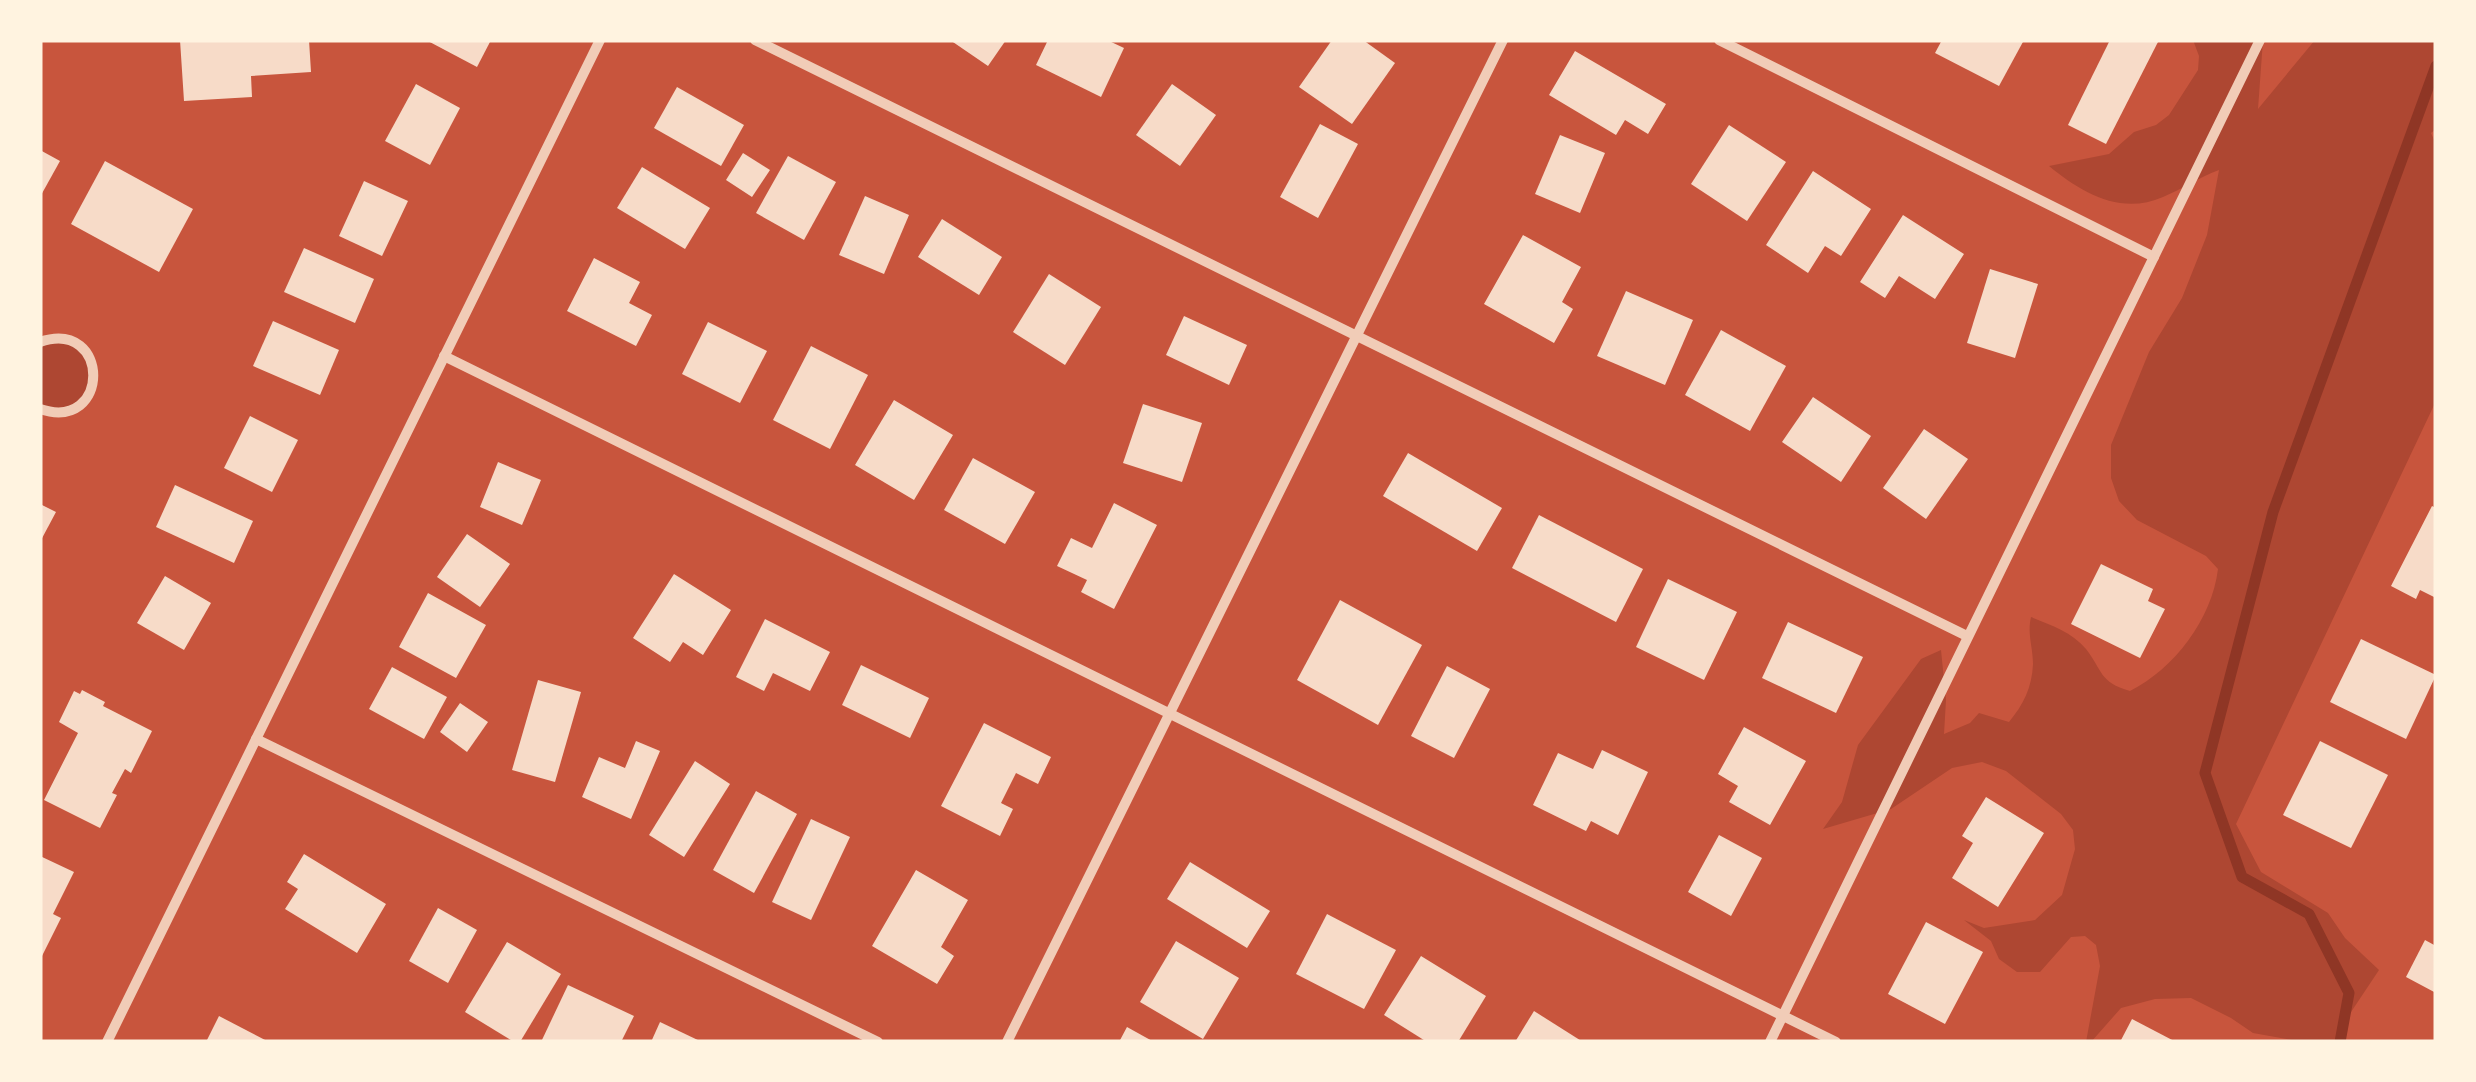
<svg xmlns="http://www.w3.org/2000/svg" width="2476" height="1082" viewBox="0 0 2476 1082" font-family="Montserrat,sans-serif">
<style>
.green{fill:#ae4732}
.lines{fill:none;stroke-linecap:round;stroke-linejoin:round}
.stream{stroke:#8f3625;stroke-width:11}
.building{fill:#f7dbc8}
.minor{stroke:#f1ccb7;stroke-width:10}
</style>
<rect width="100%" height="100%" fill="#c8553d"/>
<g class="green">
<path d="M2193,40H2263L2258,109L2315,40H2436V129L2431,133L2436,144V401L2236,824L2261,872L2328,913L2345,938L2379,970L2343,1024L2340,1042H2303L2253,1033L2231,1018L2191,998L2155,999L2121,1008L2091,1042H2086L2100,966L2096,945L2085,936L2071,937L2040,972H2017L1999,959L1991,941L1964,920L1984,928L2035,920L2062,895L2075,849L2073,830L2061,814L2006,771L1982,762L1952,768L1891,809L1823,829L1842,802L1858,745L1921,659L1941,650L1946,700L1944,734L1970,723L1979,713L2009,722C2023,705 2032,688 2033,664C2033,647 2027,634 2031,617C2051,625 2072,632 2086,649C2103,671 2099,682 2130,691C2174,669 2212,619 2218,569L2206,556L2137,520L2119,501L2111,478V445L2149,352L2182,298L2207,235L2219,170C2200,177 2182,189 2163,197C2120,216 2081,192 2049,166L2109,154L2134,132L2156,125L2169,115L2198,70L2199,56Z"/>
<path d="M50,339L82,348L94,378L76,407L40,409V342Z"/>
</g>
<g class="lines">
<path class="stream" d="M2340,1042L2349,993L2309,914L2242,877L2205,773L2273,512L2436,66"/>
</g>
<g class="building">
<path d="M180,40H309L311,72L251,76L252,97L184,101Z"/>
<path d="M426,40H491L477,67Z"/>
<path d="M950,40H1006L988,66Z"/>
<path d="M1048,40H1107L1124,48L1101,97L1036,65Z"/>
<path d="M1332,40H1363L1395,63L1352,124L1299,87Z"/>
<path d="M1942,40H2024L1999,86L1935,53Z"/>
<path d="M2110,40H2159L2106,144L2068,125Z"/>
<path d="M1575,51L1666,104L1648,134L1625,120L1616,135L1549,95Z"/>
<path d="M416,84L460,108L430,165L385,141Z"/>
<path d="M1172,84L1216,115L1180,166L1136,135Z"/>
<path d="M677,87L744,125L721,166L654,128Z"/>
<path d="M1320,124L1358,144L1318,218L1280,197Z"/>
<path d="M1729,125L1786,162L1747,221L1691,184Z"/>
<path d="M1560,135L1605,153L1580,213L1535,194Z"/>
<path d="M40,150L60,161L40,197Z"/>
<path d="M743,153L770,170L752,197L726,180Z"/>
<path d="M788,156L836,182L804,240L756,213Z"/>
<path d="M105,161L193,209L159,272L71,224Z"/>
<path d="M642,167L710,208L685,249L617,208Z"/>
<path d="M1813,171L1871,209L1841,256L1825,246L1808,273L1766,245Z"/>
<path d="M364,181L408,201L382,256L339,236Z"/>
<path d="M865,196L909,215L884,274L839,255Z"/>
<path d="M1903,215L1964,254L1935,299L1899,276L1885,298L1860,282Z"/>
<path d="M942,219L1002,257L979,295L918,257Z"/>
<path d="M1523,235L1581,267L1562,302L1573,309L1554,343L1484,304Z"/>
<path d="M304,248L374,279L355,323L284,292Z"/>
<path d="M594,258L640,282L629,303L652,315L636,346L567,311Z"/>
<path d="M1990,269L2038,284L2015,358L1967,343Z"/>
<path d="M1049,274L1101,307L1065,365L1013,332Z"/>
<path d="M1626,291L1693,320L1665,385L1597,356Z"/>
<path d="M1184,316L1247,345L1229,385L1166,355Z"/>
<path d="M273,321L339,350L320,395L253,366Z"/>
<path d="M708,322L767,351L740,403L682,374Z"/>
<path d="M1721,330L1786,366L1750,431L1685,395Z"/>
<path d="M811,346L868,375L830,449L773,420Z"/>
<path d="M1813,397L1871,436L1841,482L1782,442Z"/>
<path d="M894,400L953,435L914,500L855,465Z"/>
<path d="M1143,404L1202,423L1182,482L1123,463Z"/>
<path d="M250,416L298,440L272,492L224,468Z"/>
<path d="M1924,429L1968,459L1926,519L1883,488Z"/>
<path d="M1408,453L1502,508L1477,551L1383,496Z"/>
<path d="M973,458L1035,492L1005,544L944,510Z"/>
<path d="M498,462L541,480L522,525L480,507Z"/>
<path d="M175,485L253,521L234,563L156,527Z"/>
<path d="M1114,503L1157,525L1114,609L1081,592L1087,580L1057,566L1071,538L1092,548Z"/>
<path d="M40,504L56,512L40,542Z"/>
<path d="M2432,506L2436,508V598L2420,590L2416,599L2391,586Z"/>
<path d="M1539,515L1643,569L1616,622L1512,568Z"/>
<path d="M467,534L510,564L480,607L437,577Z"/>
<path d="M2101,564L2153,589L2148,601L2165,609L2140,658L2071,624Z"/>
<path d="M674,574L731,610L703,655L683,642L670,662L633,638Z"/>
<path d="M165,576L211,603L184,650L137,623Z"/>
<path d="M1668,579L1737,612L1704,680L1636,647Z"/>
<path d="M428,593L486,625L456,678L399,647Z"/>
<path d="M1340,600L1422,645L1378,725L1297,680Z"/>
<path d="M765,619L830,652L810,691L773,673L764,691L736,677Z"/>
<path d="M1788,622L1863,657L1836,713L1762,678Z"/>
<path d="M2361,639L2436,675L2406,739L2330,702Z"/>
<path d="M861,665L929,698L910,738L842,705Z"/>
<path d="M1447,666L1490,689L1454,758L1411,736Z"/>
<path d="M392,667L447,697L424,739L369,709Z"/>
<path d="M538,680L581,692L555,782L512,770Z"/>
<path d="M82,690L105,702L103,706L152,731L131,773L125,769L112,793L117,795L100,828L44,800L78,733L59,722L74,691L80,694Z"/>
<path d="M460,703L488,722L467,752L440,732Z"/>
<path d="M984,723L1051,757L1038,784L1016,773L1001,803L1013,809L1000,836L941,806Z"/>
<path d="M1744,727L1806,761L1770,825L1729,802L1738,786L1718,774Z"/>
<path d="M636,741L660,751L631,819L582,797L599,757L625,768Z"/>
<path d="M2320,741L2388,775L2351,848L2283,815Z"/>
<path d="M1602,750L1648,772L1618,835L1591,821L1586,831L1533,805L1558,753L1593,769Z"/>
<path d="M695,761L730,784L684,857L649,835Z"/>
<path d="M756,791L797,814L754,893L713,870Z"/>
<path d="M1986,797L2044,833L1998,907L1952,878L1973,843L1962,836Z"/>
<path d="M811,819L850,837L811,920L772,902Z"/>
<path d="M1719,835L1762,858L1731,916L1688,892Z"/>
<path d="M304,854L386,904L357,953L285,909L298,889L287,882Z"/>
<path d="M40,856L74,872L53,914L61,918L40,960Z"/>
<path d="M1190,862L1270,911L1247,948L1167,899Z"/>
<path d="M916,870L968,900L941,947L954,956L937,984L872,946Z"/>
<path d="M438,908L477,930L448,983L409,961Z"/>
<path d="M1327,914L1396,950L1364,1009L1296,974Z"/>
<path d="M1926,922L1983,952L1945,1024L1888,994Z"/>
<path d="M2425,940L2436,946V993L2406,977Z"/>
<path d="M1176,941L1239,978L1203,1039L1140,1002Z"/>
<path d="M507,942L561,974L520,1042H514L465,1012Z"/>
<path d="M1421,956L1486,996L1458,1042H1427L1384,1015Z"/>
<path d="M568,985L634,1016L621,1042H541Z"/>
<path d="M1534,1011L1583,1042H1515Z"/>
<path d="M219,1016L269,1042H206Z"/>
<path d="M2132,1019L2176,1042H2120Z"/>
<path d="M660,1022L702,1042H651Z"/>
<path d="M1127,1027L1154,1042H1119Z"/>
</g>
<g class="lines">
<g class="minor">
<path d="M755,40L1967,636"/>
<path d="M1719,40L2154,257"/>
<path d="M40,342C111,318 111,433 40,409"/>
<path d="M444,356L1836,1042"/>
<path d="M256,739L878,1042"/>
<path d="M107,1042L600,40"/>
<path d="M1007,1042L1503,40"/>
<path d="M1770,1042L2260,40"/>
</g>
</g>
<rect width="2476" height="1082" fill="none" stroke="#fff3e0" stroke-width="85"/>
</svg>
